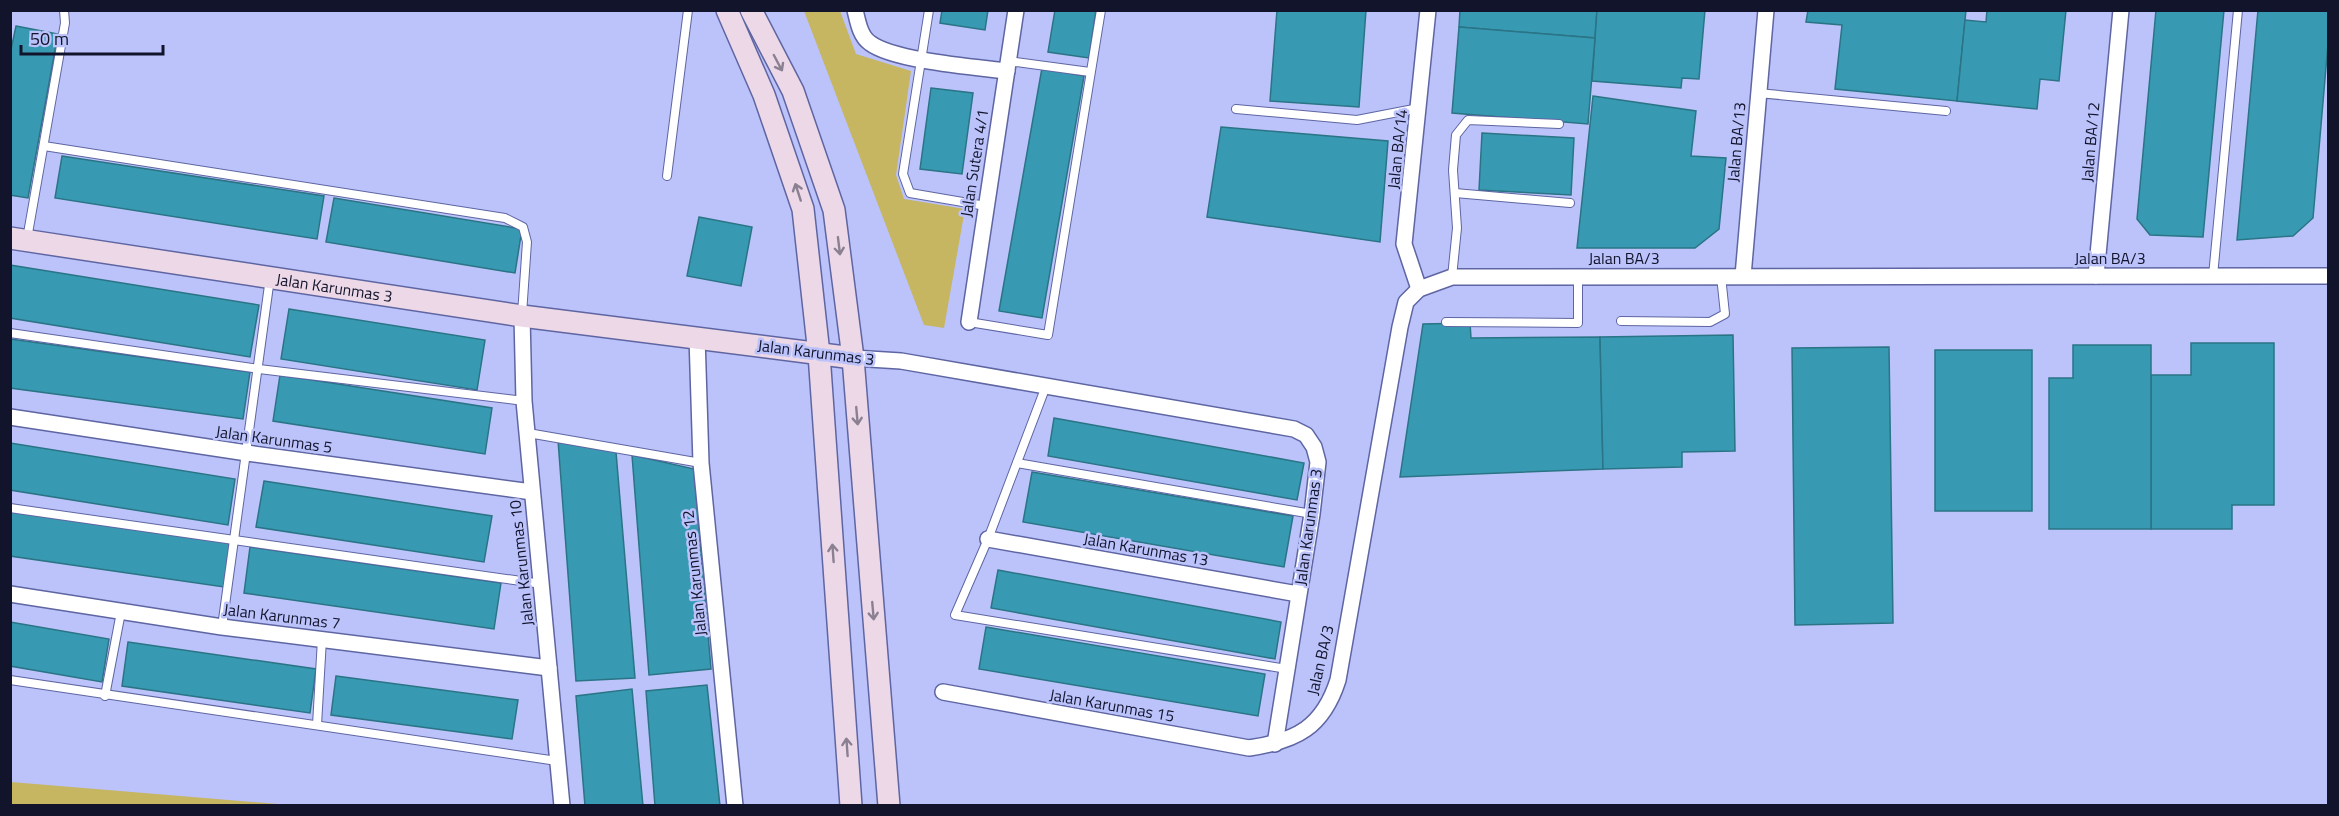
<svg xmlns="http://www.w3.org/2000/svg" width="2339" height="816" viewBox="0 0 2339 816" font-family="'Titillium Web',sans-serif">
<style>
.green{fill:#c6b561}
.building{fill:#389ab2;stroke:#2a7486;stroke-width:1.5}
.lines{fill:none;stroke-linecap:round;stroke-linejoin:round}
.lane-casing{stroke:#5e65a2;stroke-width:10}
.street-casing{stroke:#5e65a2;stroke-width:18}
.secondary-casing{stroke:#5e65a2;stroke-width:24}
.lane{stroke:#fff;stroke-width:8}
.street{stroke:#fff;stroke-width:15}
.secondary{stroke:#ecd8e6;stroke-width:21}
.oneway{stroke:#8a8092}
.labels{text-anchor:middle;stroke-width:5;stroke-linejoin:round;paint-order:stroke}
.street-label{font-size:16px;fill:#12142c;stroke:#bbc3fa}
</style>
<rect width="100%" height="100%" fill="#bbc3fa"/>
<g class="green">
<path d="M804,11H840L856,54L911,71L896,175L904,199L965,209L944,328L924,325Z"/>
<path d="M11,782L290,805H11Z"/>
</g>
<g class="building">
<path d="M942,10H988L985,30L940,23Z"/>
<path d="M1055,10H1096L1089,58L1048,52Z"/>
<path d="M1277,10H1366L1359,107L1270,101Z"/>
<path d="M1460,10H1597L1595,38L1459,27Z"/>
<path d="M1597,10H1705L1699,79L1682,78L1681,88L1592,81Z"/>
<path d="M1808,10H1966L1957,101L1835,89L1842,25L1806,22Z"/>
<path d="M1987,10H2066L2059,81L2040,79L2037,109L1957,101L1965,20L1986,22Z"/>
<path d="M2156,10H2224L2203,237L2150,235L2137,219Z"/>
<path d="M2258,10H2328V44L2313,218L2293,236L2237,240Z"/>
<path d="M16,26L58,34L28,198L10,195V54Z"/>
<path d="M1459,27L1595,38L1588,124L1452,113Z"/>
<path d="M1042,68L1084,76L1042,318L999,311Z"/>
<path d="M931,88L973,93L962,174L920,169Z"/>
<path d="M1593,96L1696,111L1691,156L1726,158L1719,229L1695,248H1577Z"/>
<path d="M1221,127L1388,141L1380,242L1207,217Z"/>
<path d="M1482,133L1574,138L1571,195L1479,190Z"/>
<path d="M62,156L324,196L317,239L55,198Z"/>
<path d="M334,198L522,229L515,273L326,242Z"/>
<path d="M699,217L752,227L741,286L687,276Z"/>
<path d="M10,265L259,305L250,357L10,318Z"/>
<path d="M289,309L485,340L477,390L281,359Z"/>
<path d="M1470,323L1471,338L1600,337L1603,469L1400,477L1423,324Z"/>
<path d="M1733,335L1735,451L1682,452V467L1603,469L1600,337Z"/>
<path d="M10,339L250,372L243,419L10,388Z"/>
<path d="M2191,343H2274V505H2232V529H2151V375H2191Z"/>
<path d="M2073,345H2151V529H2049V378H2073Z"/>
<path d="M1889,347L1893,623L1795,625L1792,348Z"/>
<rect x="1935" y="350" width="97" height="161"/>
<path d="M280,375L492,408L485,454L273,421Z"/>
<path d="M1054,418L1304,463L1297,500L1048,456Z"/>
<path d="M558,440L616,452L635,678L576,681Z"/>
<path d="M10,443L235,479L228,525L10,490Z"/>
<path d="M632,455L694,469L711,669L649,675Z"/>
<path d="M1032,472L1293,516L1284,567L1023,522Z"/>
<path d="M264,481L492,516L484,562L256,527Z"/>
<path d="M10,511L230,542L224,587L10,556Z"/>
<path d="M250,547L501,583L494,629L244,593Z"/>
<path d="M998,570L1281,622L1275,659L991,608Z"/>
<path d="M10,622L109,639L102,682L10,666Z"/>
<path d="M986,627L1265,674L1258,716L979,669Z"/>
<path d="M128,642L316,669L310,713L122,686Z"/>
<path d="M336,676L518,700L512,739L331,715Z"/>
<path d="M707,685L720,806H655L646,691Z"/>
<path d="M632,689L643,806H585L576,696Z"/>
</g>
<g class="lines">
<g class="lane-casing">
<g id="lane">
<path d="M929,10L903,174L910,193L986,206"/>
<path d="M1008,61L1090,72"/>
<path d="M1758,93L1946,111"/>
<path d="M1236,109L1357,120L1419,108"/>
<path d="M44,146L505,218L523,227L527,242L522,314"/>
<path d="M667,176L688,10"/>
<path d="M1455,193L1570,203"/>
<path d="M27,239L65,23L64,10"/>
<path d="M2213,276L2238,10"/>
<path d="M1452,277L1457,228L1453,170L1456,135L1468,120L1559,124"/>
<path d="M1621,321L1710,322L1725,314L1721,276"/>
<path d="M969,322L1048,335L1101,10"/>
<path d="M1446,322L1578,323V277"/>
<path d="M10,333L259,369L524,401"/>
<path d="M1046,386L988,539L955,615L1287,669"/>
<path d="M528,433L701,463"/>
<path d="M1017,463L1312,514"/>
<path d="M10,508L542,584"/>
<path d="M222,627L270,278"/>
<path d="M10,680L557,761"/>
<path d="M105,696L121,612"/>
<path d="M317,725L322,639"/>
</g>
</g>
<g class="street-casing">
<g id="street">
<path d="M855,10C858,22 860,36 870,43C894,61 975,67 1007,71"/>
<path d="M1743,276L1766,10"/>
<path d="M2096,276L2121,10"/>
<path d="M1419,289L1404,244L1428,10"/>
<path d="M522,316L524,401L562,806"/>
<path d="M969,322L1016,10"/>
<path d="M697,337L701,463L735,806"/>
<path d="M853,358L901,361L1294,429L1306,435L1314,447L1318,462L1312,514L1275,744"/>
<path d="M10,417L247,453L532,492"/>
<path d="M988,539L1298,594"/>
<path d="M10,594L222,627L549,668"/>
<path d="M943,692L1249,748C1297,741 1323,727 1338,680L1400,327L1406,302L1419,289L1452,277L2328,276"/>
</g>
</g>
<g class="secondary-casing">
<g id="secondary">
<path d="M727,10L764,95L803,209L819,354L851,806"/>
<path d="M751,10L793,91L834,210L853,358L889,806"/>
<path id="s1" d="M10,238L522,316L853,358"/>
</g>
</g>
<use href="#lane" class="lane"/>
<use href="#street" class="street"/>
<use href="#secondary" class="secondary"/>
</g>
<defs><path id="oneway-shaft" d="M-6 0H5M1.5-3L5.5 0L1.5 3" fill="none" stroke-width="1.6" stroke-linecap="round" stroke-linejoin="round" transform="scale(1.5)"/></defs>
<g class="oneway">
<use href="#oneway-shaft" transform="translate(778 63) rotate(62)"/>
<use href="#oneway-shaft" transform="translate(798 192) rotate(-108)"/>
<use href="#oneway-shaft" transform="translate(839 246) rotate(83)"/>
<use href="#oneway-shaft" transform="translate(857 416) rotate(85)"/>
<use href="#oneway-shaft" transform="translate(833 553) rotate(-94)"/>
<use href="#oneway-shaft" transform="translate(873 611) rotate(85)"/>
<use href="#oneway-shaft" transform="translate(847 747) rotate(-94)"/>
</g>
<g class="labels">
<g class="street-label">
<text transform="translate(1736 142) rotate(-85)" y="6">Jalan BA/13</text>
<text transform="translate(2090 142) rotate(-85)" y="6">Jalan BA/12</text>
<text transform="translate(1397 149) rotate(-84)" y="6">Jalan BA/14</text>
<text transform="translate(974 163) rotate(-81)" y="6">Jalan Sutera 4/1</text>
<text x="1624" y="264">Jalan BA/3</text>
<text x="2110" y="264">Jalan BA/3</text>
<text dy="6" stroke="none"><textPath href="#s1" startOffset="328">Jalan Karunmas 3</textPath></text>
<text transform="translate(816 352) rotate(7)" y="6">Jalan Karunmas 3</text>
<text transform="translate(274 439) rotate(8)" y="6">Jalan Karunmas 5</text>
<text transform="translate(1308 527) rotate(-82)" y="6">Jalan Karunmas 3</text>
<text transform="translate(1146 549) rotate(10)" y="6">Jalan Karunmas 13</text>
<text transform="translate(521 563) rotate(-96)" y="6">Jalan Karunmas 10</text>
<text transform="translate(694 573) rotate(-96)" y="6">Jalan Karunmas 12</text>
<text transform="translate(282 616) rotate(7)" y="6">Jalan Karunmas 7</text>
<text transform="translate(1320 660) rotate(-77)" y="6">Jalan BA/3</text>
<text transform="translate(1112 705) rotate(10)" y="6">Jalan Karunmas 15</text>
</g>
</g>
<rect width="2339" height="816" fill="none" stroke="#12142c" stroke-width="24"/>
<path d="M21 45v9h142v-9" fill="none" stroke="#12142c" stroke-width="3"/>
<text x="30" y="45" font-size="18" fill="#12142c" stroke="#bbc3fa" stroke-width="4.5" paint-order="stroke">50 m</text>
</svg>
